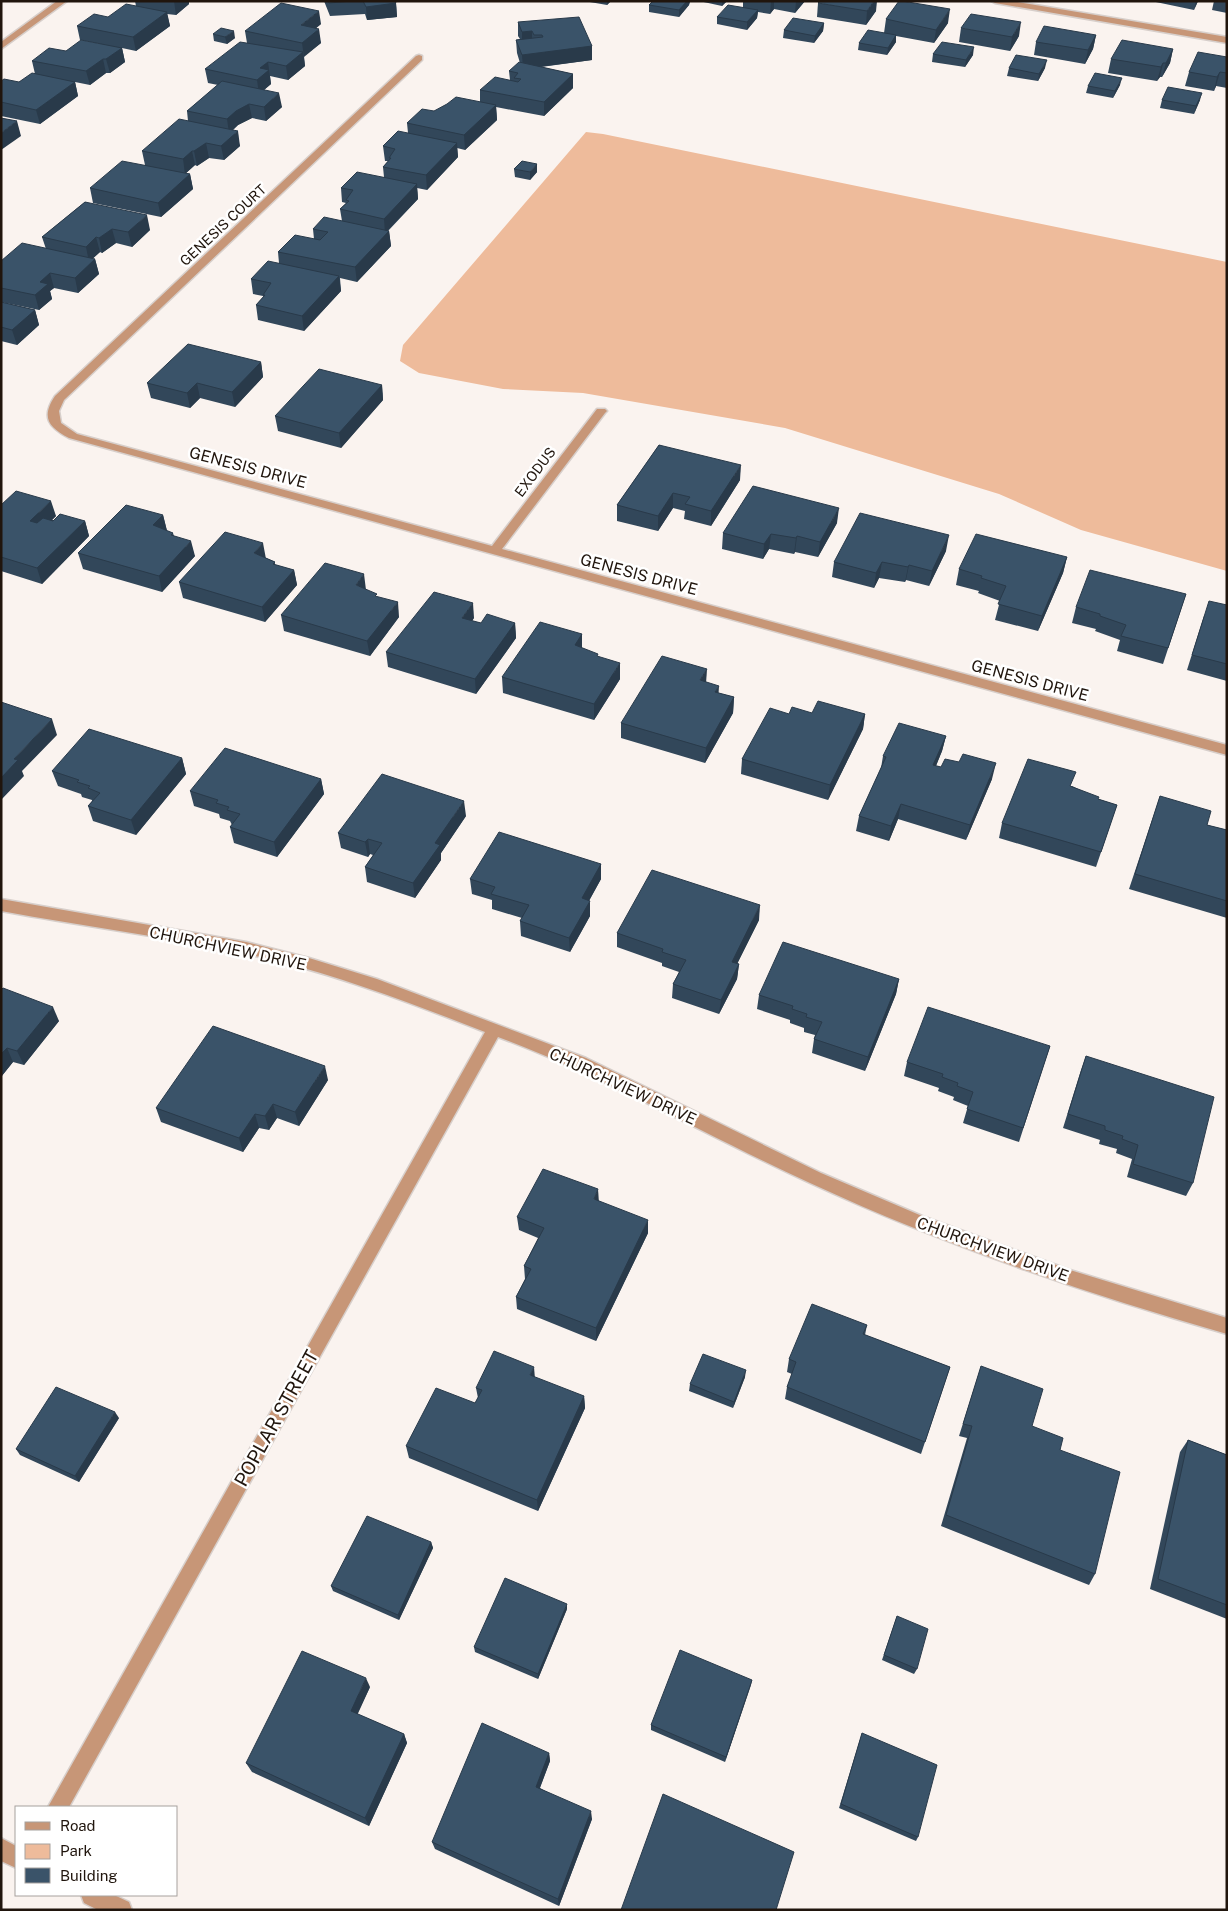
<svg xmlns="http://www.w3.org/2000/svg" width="1228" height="1911" viewBox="0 0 1228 1911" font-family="'Public Sans',sans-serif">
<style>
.green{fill:#eebb9b}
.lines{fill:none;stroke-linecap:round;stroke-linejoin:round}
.minor-casing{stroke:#d7cfcb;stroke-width:3}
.minor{fill:#c79677;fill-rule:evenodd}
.wall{fill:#32475a}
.shaded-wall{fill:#293a4a}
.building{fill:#3a5369;stroke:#293a4a}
.labels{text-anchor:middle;stroke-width:5;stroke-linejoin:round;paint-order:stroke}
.far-street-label{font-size:14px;fill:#20150d;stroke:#fff}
.street-label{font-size:16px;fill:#20150d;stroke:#fff}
.near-street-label{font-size:19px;fill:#20150d;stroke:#fff}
</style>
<rect width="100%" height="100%" fill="#faf3ef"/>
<path class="green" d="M586,132L603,134L1227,262V571L1081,530L999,494L785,428L583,393L503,389L419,373L400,361L403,345Z"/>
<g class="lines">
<g class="minor-casing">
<g id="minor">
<path d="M57,1H67L1,49V42Z"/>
<path d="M991,1H1011L1227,37V43L995,3Z"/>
<path d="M419,55L422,56V60L64,400L59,411L61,423L77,434L492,546L597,409H605L607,411L605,413L502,549L1227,745V755L69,438C48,427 41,417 55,396L416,56Z"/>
<path d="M1,899L246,942L309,958L377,979L586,1058L821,1173L922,1216L1070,1270L1227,1318V1334C1084,1293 944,1245 810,1183C705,1135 606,1077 498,1037L69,1807H48L485,1032C416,1005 348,979 277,961C186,939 93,928 1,911Z"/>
<path d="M1,1838L16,1846V1868L1,1861Z"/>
<path d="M81,1895H114L129,1902L132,1910H98L84,1903Z"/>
</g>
</g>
<use href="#minor" class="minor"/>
</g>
<g class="wall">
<path d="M135,1H189V4L176,15L167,14L170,26L136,51L122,48L125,62L110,73H106L90,85L75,82L78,96L40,124L1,116V81L19,82L35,74L32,61L66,51L100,44L80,40L77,26L108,17L136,6Z"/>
<path d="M324,1H395L396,3L397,17L367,20L365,14L330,16Z"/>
<path d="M584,1H611L607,5Z"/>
<path d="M653,1H690L689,5L679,17L649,12V5Z"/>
<path d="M699,1H727L722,6Z"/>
<path d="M743,1H805L795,13L774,9L770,14L758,12L757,18L747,30L717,24V17L743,8Z"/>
<path d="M1151,1H1198L1194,10Z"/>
<path d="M1214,1H1227V13L1212,10Z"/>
<path d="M818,3L876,11L866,25L817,17Z"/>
<path d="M886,19L948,23L934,43L896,36V42L887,55L858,50L859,43L884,33Z"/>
<path d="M518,22L592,46V60L541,67L573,74V88L544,116L496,107L497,120L465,150L457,148L458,157L427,190L417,188L418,199L388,231H389L391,246L357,282L340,278L341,291L304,331L258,320L256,305L263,297V296L253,294L251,279L279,263L278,252L314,239L313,229L342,221L340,209L346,203L342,202L341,188L384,177L383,167L388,161H385L383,146L408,133L407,123L434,111L480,102V90L510,80L509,71L520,63L517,53L516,40L520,39L518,36Z"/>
<path d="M824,23L823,31L814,43L783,38L784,30Z"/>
<path d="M321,24L316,28L321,43L304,56L305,66L288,80L270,76L271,84L264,90L282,107L266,121L252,118L238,125L233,130L240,146L224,160L209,158L197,166L195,165L186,173L190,174L193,189L161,217L93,203L90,188L145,165L142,151L188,121L187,111L218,85L208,83L205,69L247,43L245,31Z"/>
<path d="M961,28L1019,36L1010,51L959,42Z"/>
<path d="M213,34L235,38L227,44L214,41Z"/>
<path d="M1096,35L1093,49L1085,64L1034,55L1036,42Z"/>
<path d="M1173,49L1170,63L1162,77H1160L1157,81L1108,73L1111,59Z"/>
<path d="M933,54L973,55L965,67L932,62Z"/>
<path d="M1227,57V88L1216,86L1214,91L1185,86L1189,72Z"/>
<path d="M1009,68H1045L1038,81L1007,76Z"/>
<path d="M1120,85L1113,98L1086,93L1088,86Z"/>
<path d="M1162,100H1200L1194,114L1160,108Z"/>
<path d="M514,169L537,172L530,180L515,177Z"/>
<path d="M85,202L150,230L132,247L116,243L102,253L100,252L92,259H95L99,274L78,293L54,288L50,291L52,299L39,310L1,302V261L46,249L42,237Z"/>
<path d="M1,302L35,310L39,325L17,345L1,341Z"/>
<path d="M261,362L263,377L235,407L200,398L190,408L151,398L147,383Z"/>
<path d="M382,385L383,400L341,448L278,431L275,416Z"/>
<path d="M659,445L740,480L711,526L684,519L685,511L673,508L658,531L617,521V505Z"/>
<path d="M1,505L56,516L52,520L85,521L89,536L42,584L1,571Z"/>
<path d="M163,515L167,531L173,533L174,536L195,556L162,592L83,569L78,553Z"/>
<path d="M837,523L818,557L795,552L794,554L769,549L763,559L722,549L723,533Z"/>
<path d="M946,551L929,586L906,580L905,582L879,578L874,588L832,577L834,562Z"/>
<path d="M1067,557L1063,573L1038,631L995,620L1000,601L978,593L979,591L956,585L959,569Z"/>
<path d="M266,558L275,562V565L294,570L297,585L265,622L183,598L179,582Z"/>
<path d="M366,590L399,617L370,656L284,631L281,615Z"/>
<path d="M1186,594L1163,664L1117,651L1120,640L1095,631L1096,629L1072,623L1076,607Z"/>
<path d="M1227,605V681L1187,670L1204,616Z"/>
<path d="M474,618L472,621L481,623H515L516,638L476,694L388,667L386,652Z"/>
<path d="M582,634V648L598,657L620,679L594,720L503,693L502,677Z"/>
<path d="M706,682L718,693L734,697L733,713L705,763L621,738V723Z"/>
<path d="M812,713L865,714L863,729L828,800L741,774L742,759L789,714Z"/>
<path d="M946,736L942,751L936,766L992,779L966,840L898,819L889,841L856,831L859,816L881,768L883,756Z"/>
<path d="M182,758L186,774L136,835L93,821L88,806L92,801V800L82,797L81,794L58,786L52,771Z"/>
<path d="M321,779L324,794L277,857L234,843L230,827L232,825L230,821L220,818L219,814L194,806L190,791Z"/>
<path d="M1072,786L1098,799L1117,805L1096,867L999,838L1002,823Z"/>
<path d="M1160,796L1207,825L1227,830V918L1129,889Z"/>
<path d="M466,816L441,853V860L415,898L367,882L365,867L373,855L370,854L368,857L341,848L338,833Z"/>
<path d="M601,864V879L589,901L590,916L570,952L521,936L520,921L522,918L492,909V900L472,894L470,879Z"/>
<path d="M759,920L737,964H739L737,979L719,1014L672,998L673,984L679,972L662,966V963L617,947V933Z"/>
<path d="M899,979L896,994L865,1071L812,1053L814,1039L815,1035L804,1032V1028L790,1023V1020L757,1009L759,995Z"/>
<path d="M1,990L59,1021L24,1065L13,1062L1,1077Z"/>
<path d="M1050,1046L1019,1142L963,1123L968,1106L953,1100L954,1097L938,1091L939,1088L904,1076L907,1062Z"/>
<path d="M1086,1056L1193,1183L1186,1196L1127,1177L1132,1159L1116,1153L1117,1149L1099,1144L1100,1140L1063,1128L1081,1070Z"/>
<path d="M328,1080L299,1126L277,1118L269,1130L259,1128L243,1152L161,1122L156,1108Z"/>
<path d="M599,1201L648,1233L596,1341L517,1309L516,1297L525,1279L524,1266L538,1238L519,1230L517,1217Z"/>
<path d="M867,1325L865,1335L950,1367L921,1454L785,1399L787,1387L792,1374L787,1372L789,1359Z"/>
<path d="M981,1366L1032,1426L1095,1574L1089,1585L941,1526L967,1438L959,1436L977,1379Z"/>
<path d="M745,1377L733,1408L689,1391L690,1384Z"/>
<path d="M476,1388L584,1396L585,1408L538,1511L409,1458L406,1446L475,1403L478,1398Z"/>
<path d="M119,1418L79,1482L20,1455L16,1449Z"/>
<path d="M1188,1440L1227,1455V1619L1150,1589L1180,1452Z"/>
<path d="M431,1542L433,1548L399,1620L333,1591L331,1586Z"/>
<path d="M567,1609L538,1679L475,1652L474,1647Z"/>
<path d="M897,1616L917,1669L914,1674L882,1660Z"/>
<path d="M752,1680L725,1762L651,1730V1725Z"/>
<path d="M370,1687L357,1714L404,1734L407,1743L369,1826L252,1772L246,1763Z"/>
<path d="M862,1733L918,1837L916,1841L839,1808Z"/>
<path d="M549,1753L550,1761L540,1788L592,1819L559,1906L435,1849L432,1842Z"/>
</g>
<g class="shaded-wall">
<path d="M174,1H189V4L176,15Z"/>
<path d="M607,1H611L607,5Z"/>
<path d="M687,1H690L689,5L679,17V10Z"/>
<path d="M722,1H727L722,6Z"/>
<path d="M771,1H774V9L770,14Z"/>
<path d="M796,1H805L795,13Z"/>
<path d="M874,1H877L876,11L866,25L867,11Z"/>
<path d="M1196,1H1198L1194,10Z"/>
<path d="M396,3L397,17L367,20L366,7Z"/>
<path d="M950,9L948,23L934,43L936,30Z"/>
<path d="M758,10L757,18L747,30V22Z"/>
<path d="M319,11L321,24L303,39L301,25Z"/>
<path d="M167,12L170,26L136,51L133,37Z"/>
<path d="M1021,22L1019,36L1010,51L1012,37Z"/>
<path d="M824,23L823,31L814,43L815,36Z"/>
<path d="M319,29L321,43L304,57L302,43Z"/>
<path d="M234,31L235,38L227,44L225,37Z"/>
<path d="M532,31V45L522,46V32Z"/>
<path d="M896,35V42L887,55L888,48Z"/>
<path d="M1096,35L1093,49L1085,64L1088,50Z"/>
<path d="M592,46V60L523,69L522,55Z"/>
<path d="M974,47L973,55L965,67L966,60Z"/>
<path d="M122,48L125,62L110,73L106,59Z"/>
<path d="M1173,49L1170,63L1162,77L1166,63Z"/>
<path d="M303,52L305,66L288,80L286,66Z"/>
<path d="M103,59L106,73L90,85L86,71Z"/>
<path d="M1047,60L1045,68L1038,81L1039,74Z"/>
<path d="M268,62L271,84L259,94L257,80L260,68Z"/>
<path d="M1163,63L1160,77L1157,81L1161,67Z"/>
<path d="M1220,72L1216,86L1214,91L1217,77Z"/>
<path d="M573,74V88L544,116V102Z"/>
<path d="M1122,78L1120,85L1113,98L1115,91Z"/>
<path d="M75,82L78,96L40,124L36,110Z"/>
<path d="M279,93L282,107L266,121L264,107Z"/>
<path d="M1202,93L1200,100L1194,114L1196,106Z"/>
<path d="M249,104L252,118L238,125L229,133L227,119L236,111Z"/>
<path d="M496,105L497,120L465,150L464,135Z"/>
<path d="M17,121L21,136L1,150V133Z"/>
<path d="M238,131L240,146L224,160L221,146Z"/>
<path d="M206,143L209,158L197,166L194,151Z"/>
<path d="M457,143L458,157L427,190L426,175Z"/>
<path d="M192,151L195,165L185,174L183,159Z"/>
<path d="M537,164V172L530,180V172Z"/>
<path d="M190,174L193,189L161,217L158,203Z"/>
<path d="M417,184L418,199L385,233L384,219Z"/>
<path d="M147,215L150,230L132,247L128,232Z"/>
<path d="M112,229L116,243L102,253L99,238Z"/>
<path d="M389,231L391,246L357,282L355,267Z"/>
<path d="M96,237L100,252L89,262L86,247Z"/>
<path d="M95,259L99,274L78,293L75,278Z"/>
<path d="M50,273L54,288L50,291L52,299L39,310L35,295L40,282Z"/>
<path d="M339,276L341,291L304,331L302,316Z"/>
<path d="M35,310L39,325L17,345L12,330Z"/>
<path d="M261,362L263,377L235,407L232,392Z"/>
<path d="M197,383L200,398L190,408L187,393Z"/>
<path d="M382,385L383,400L341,448L339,433Z"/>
<path d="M741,465L740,480L711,526V511Z"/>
<path d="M673,493V508L658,531V516Z"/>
<path d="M51,501L56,516L35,537L30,521Z"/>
<path d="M839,508L837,523L818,557L820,542Z"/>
<path d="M163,515L167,531L153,525Z"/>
<path d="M85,521L89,536L42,584L37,568Z"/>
<path d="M771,534L769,549L763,559L764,544Z"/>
<path d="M949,535L946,551L929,586L932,571Z"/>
<path d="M797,536L795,552L794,554L796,538Z"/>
<path d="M191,541L195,556L162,592L159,576Z"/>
<path d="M263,543L266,559L254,553Z"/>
<path d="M1067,557L1063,573L1038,631L1042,616Z"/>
<path d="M882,562L879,578L874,588L876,573Z"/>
<path d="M909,565L906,580L905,582L908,567Z"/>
<path d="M294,570L297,585L265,622L262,607Z"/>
<path d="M364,574L366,590L356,585Z"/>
<path d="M398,602L399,617L370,656L367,641Z"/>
<path d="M473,603L474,618L463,633L462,618Z"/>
<path d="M515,623L516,638L476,694L475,679Z"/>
<path d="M582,634V649L575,645Z"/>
<path d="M620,663V679L594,720V704Z"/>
<path d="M707,669L706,684L700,680Z"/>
<path d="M719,686L718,701L715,692Z"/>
<path d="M734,697L733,713L705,763L706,748Z"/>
<path d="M865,714L863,729L828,800L830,785Z"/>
<path d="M52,719L57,735L22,771L24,776L1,800V778L14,759Z"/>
<path d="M946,736L942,751L930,780L933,765Z"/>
<path d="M182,758L186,774L136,835L131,820Z"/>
<path d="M996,763L992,779L966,840L970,825Z"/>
<path d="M321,779L324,794L277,857L274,842Z"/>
<path d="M464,801L466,816L441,853V860L415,898L413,883L435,843Z"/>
<path d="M901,804L898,819L889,841L891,826Z"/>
<path d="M368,839L370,854L368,857L365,842Z"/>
<path d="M601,864V879L582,913V898Z"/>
<path d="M590,901V916L570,952L569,938Z"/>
<path d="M760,905L759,920L731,976L732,962Z"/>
<path d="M739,964L737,979L719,1014L721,1000Z"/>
<path d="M899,979L896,994L865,1071L868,1057Z"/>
<path d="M53,1007L59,1021L24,1065L17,1051Z"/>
<path d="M7,1048L13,1062L1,1077V1054Z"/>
<path d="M325,1066L328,1080L299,1126L295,1112Z"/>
<path d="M273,1104L277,1118L269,1130L265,1116Z"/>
<path d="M255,1114L259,1128L243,1152L239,1138Z"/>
<path d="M598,1189L599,1203L594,1199Z"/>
<path d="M648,1220V1233L596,1341V1328Z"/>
<path d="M534,1367L535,1379L530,1375Z"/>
<path d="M746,1370L745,1377L733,1408L734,1402Z"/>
<path d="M584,1396L585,1408L538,1511L537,1500Z"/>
<path d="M115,1412L119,1418L79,1482L75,1476Z"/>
<path d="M431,1542L433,1548L399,1620L398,1615Z"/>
<path d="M567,1604V1609L538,1679V1674Z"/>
<path d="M366,1678L370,1687L355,1720L351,1711Z"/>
<path d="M752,1680L751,1685L725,1762L726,1757Z"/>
<path d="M404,1734L407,1743L369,1826L365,1818Z"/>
<path d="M549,1753L550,1761L537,1795L536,1787Z"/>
<path d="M591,1811L592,1819L559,1906L558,1899Z"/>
</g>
<g class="building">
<path d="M328,1H352L329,3Z"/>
<path d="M363,1H395L396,3L366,7Z"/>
<path d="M653,1H687L679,10L649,5Z"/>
<path d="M820,1H874L867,11L818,3Z"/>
<path d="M899,1H902L950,9L936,30L886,19Z"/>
<path d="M281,3L319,11L301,25L319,29L302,43L245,31Z"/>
<path d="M126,4L167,12L133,37L77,26L94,14L108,17Z"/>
<path d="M728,5L758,10L747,22L717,17Z"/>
<path d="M971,14L1021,22L1012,37L961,28Z"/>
<path d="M579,17L592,46L522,55L516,40L543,37L542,35H534L532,31L522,32L518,22Z"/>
<path d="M793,18L824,23L815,36L784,30Z"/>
<path d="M1044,26L1096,35L1088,50L1036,42Z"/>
<path d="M221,28L234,31L225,37L213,34Z"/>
<path d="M868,30L896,35L888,48L859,43Z"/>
<path d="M81,40L122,48L106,59H103L86,71L32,61L49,48L66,51Z"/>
<path d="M1122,40L1173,49L1166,63H1163L1161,67L1111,59Z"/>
<path d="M240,42L303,52L286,66L268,62L260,68L269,70L257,80L205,69Z"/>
<path d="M942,42L974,47L966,60L933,54Z"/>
<path d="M1198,52L1227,57V73L1220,72L1217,77L1189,72Z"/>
<path d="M1016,55L1047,60L1039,74L1009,68Z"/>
<path d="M519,62L573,74L544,102L480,90L495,77L518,82L521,79L514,78L518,73L509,71Z"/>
<path d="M32,73L75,82L36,110L1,102V81L4,79L19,82Z"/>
<path d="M1095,73L1122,78L1115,91L1088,86Z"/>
<path d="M222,81L279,93L264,107L249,104L236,111L227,119L187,111Z"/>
<path d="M1168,87L1202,93L1196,106L1162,100Z"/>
<path d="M456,97L496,105L464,135L407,123L422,109L434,111L447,104Z"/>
<path d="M1,118L17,121L1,133Z"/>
<path d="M179,119L238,131L221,146L206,143L194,151H192L183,159L142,151Z"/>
<path d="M398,131L457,143L426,175L383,167L391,158H389L395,149L383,146Z"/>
<path d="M122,161L190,174L158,203L90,188Z"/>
<path d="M522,161L537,164L530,172L514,169Z"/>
<path d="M357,172L417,184L384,219L340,209L349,201L346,200L353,190L341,188Z"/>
<path d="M85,202L147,215L128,232L112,229L99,238L96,237L86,247L42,237Z"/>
<path d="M324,217L389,231L355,267L278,252L295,235L320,240L328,232L313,229Z"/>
<path d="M22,243L95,259L75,278L50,273L40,282L48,284L35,295L1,288V261Z"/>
<path d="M268,261L339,276L302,316L256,305L265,295H263L271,283L251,279Z"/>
<path d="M1,302L35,310L12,330L1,327Z"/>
<path d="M188,344L261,362L232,392L197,383L187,393L147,383Z"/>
<path d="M319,369L382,385L339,433L275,416Z"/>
<path d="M659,445L741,465L711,511L685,504L690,497L673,493L658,516L617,505Z"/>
<path d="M753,486L839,508L820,542L797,536L796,538L771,534L764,544L723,533Z"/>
<path d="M16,491L51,501L30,521L37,523L43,518L53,521L60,514L85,521L37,568L1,557V505Z"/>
<path d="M126,505L163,515L153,525L173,533L171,535L191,541L159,576L78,553Z"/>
<path d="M860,513L949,535L932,571L909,565L908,567L882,562L876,573L834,562Z"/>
<path d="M225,532L263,543L254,553L275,562L273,564L294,570L262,607L179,582Z"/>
<path d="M976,534L1067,557L1042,616L998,604L1006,586L981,578L982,576L959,569Z"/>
<path d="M325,563L364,574L356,585L377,594L375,596L398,602L367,641L281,615Z"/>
<path d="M1090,570L1186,594L1168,648L1121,636L1126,625L1100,616V614L1076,607Z"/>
<path d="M434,592L473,603L462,618L481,623L487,614L515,623L475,679L386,652Z"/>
<path d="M1209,601L1227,605V664L1192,655Z"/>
<path d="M540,622L582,634L575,645L598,654L597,656L620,663L594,704L502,677Z"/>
<path d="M662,656L707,669L700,680L719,686L715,692L734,697L706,748L621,723Z"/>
<path d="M818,701L865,714L830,785L742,759L770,708L789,714L792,707L812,713Z"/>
<path d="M1,702L52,719L14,759L18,760L1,778Z"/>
<path d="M899,723L946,736L933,765L941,767L945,759L959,762L963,754L996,763L970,825L901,804L891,826L859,816L886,757L883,756Z"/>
<path d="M89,729L182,758L131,820L88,806L100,793L88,788L90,786L77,782L79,780L52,771Z"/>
<path d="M225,748L321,779L274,842L230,827L240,814L227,810L229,807L216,803L218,800L190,791Z"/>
<path d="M1028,759L1076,772L1070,786L1099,797L1098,799L1117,805L1101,852L1002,823Z"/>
<path d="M382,774L464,801L435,843L440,845L413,883L365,867L382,843L368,839L365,842L338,833Z"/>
<path d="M1160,796L1211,811L1207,825L1227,830V901L1135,874Z"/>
<path d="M499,832L601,864L582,898L590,901L569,938L520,921L529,905L491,894L495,887L470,879Z"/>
<path d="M652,870L760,905L732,962L739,964L721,1000L673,984L686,960L662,952L663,949L617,933Z"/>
<path d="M783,942L899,979L868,1057L814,1039L822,1022L806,1017L807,1014L792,1009L793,1006L759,995Z"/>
<path d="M3,988L53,1007L17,1051L7,1048L1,1054V990Z"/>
<path d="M928,1007L1050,1046L1023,1128L967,1109L973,1092L957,1086L958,1083L942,1077L943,1074L907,1062Z"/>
<path d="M213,1026L325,1066L295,1112L273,1104L265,1116L255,1114L239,1138L156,1108Z"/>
<path d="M1086,1056L1214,1097L1193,1183L1133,1164L1138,1145L1122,1139L1123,1136L1105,1130V1126L1068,1114Z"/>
<path d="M543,1169L598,1189L594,1199L648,1220L596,1328L516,1297L531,1269L524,1266L544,1228L517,1217Z"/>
<path d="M812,1304L867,1325L863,1334L950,1367L925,1442L787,1387L796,1362L789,1359Z"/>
<path d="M494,1351L534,1367L530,1375L584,1396L537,1500L406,1446L436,1388L475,1403L482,1390L476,1388Z"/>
<path d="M703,1354L746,1370L734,1402L690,1384Z"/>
<path d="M981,1366L1043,1389L1032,1426L1063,1438L1060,1450L1120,1472L1095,1574L946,1515L972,1426L963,1424Z"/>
<path d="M56,1387L115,1412L75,1476L16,1449Z"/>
<path d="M1188,1440L1227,1455V1605L1158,1579Z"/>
<path d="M367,1516L431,1542L398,1615L331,1586Z"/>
<path d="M505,1578L567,1604L538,1674L474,1647Z"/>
<path d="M897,1616L928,1629L917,1669L884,1655Z"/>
<path d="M680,1650L752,1680L726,1757L651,1725Z"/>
<path d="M302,1651L366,1678L351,1711L404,1734L365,1818L246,1763Z"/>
<path d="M482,1723L549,1753L536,1787L591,1811L558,1899L432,1842Z"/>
<path d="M862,1733L937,1765L918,1837L841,1804Z"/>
<path d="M663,1794L794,1852L776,1910H621Z"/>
</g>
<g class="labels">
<g class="far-street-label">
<text transform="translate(223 225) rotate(-43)" y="5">GENESIS COURT</text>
<text transform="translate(535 472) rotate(-53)" y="5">EXODUS</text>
</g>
<g class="street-label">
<text transform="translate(248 467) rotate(15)" y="6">GENESIS DRIVE</text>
<text transform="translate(639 574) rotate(15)" y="6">GENESIS DRIVE</text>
<text transform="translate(1030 680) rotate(15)" y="6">GENESIS DRIVE</text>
<text transform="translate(228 948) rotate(12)" y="6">CHURCHVIEW DRIVE</text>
<text transform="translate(623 1086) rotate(25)" y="6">CHURCHVIEW DRIVE</text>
<text transform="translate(993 1249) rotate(20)" y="6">CHURCHVIEW DRIVE</text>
</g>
<g class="near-street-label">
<text transform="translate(276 1418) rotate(-61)" y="7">POPLAR STREET</text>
</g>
</g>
<rect width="1228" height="1911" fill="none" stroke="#20150d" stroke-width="5"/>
<rect x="15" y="1806" width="162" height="90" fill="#ffffff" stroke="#a6a19e"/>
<rect x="25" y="1822" width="25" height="8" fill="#c79677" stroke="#a6a19e"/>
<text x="60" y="1831" font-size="15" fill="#20150d">Road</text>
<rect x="25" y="1844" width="25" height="15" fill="#eebb9b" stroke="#a6a19e"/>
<text x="60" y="1856" font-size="15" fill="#20150d">Park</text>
<rect x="25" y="1868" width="25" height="15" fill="#3a5369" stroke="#a6a19e"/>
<text x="60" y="1881" font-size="15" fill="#20150d">Building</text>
</svg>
